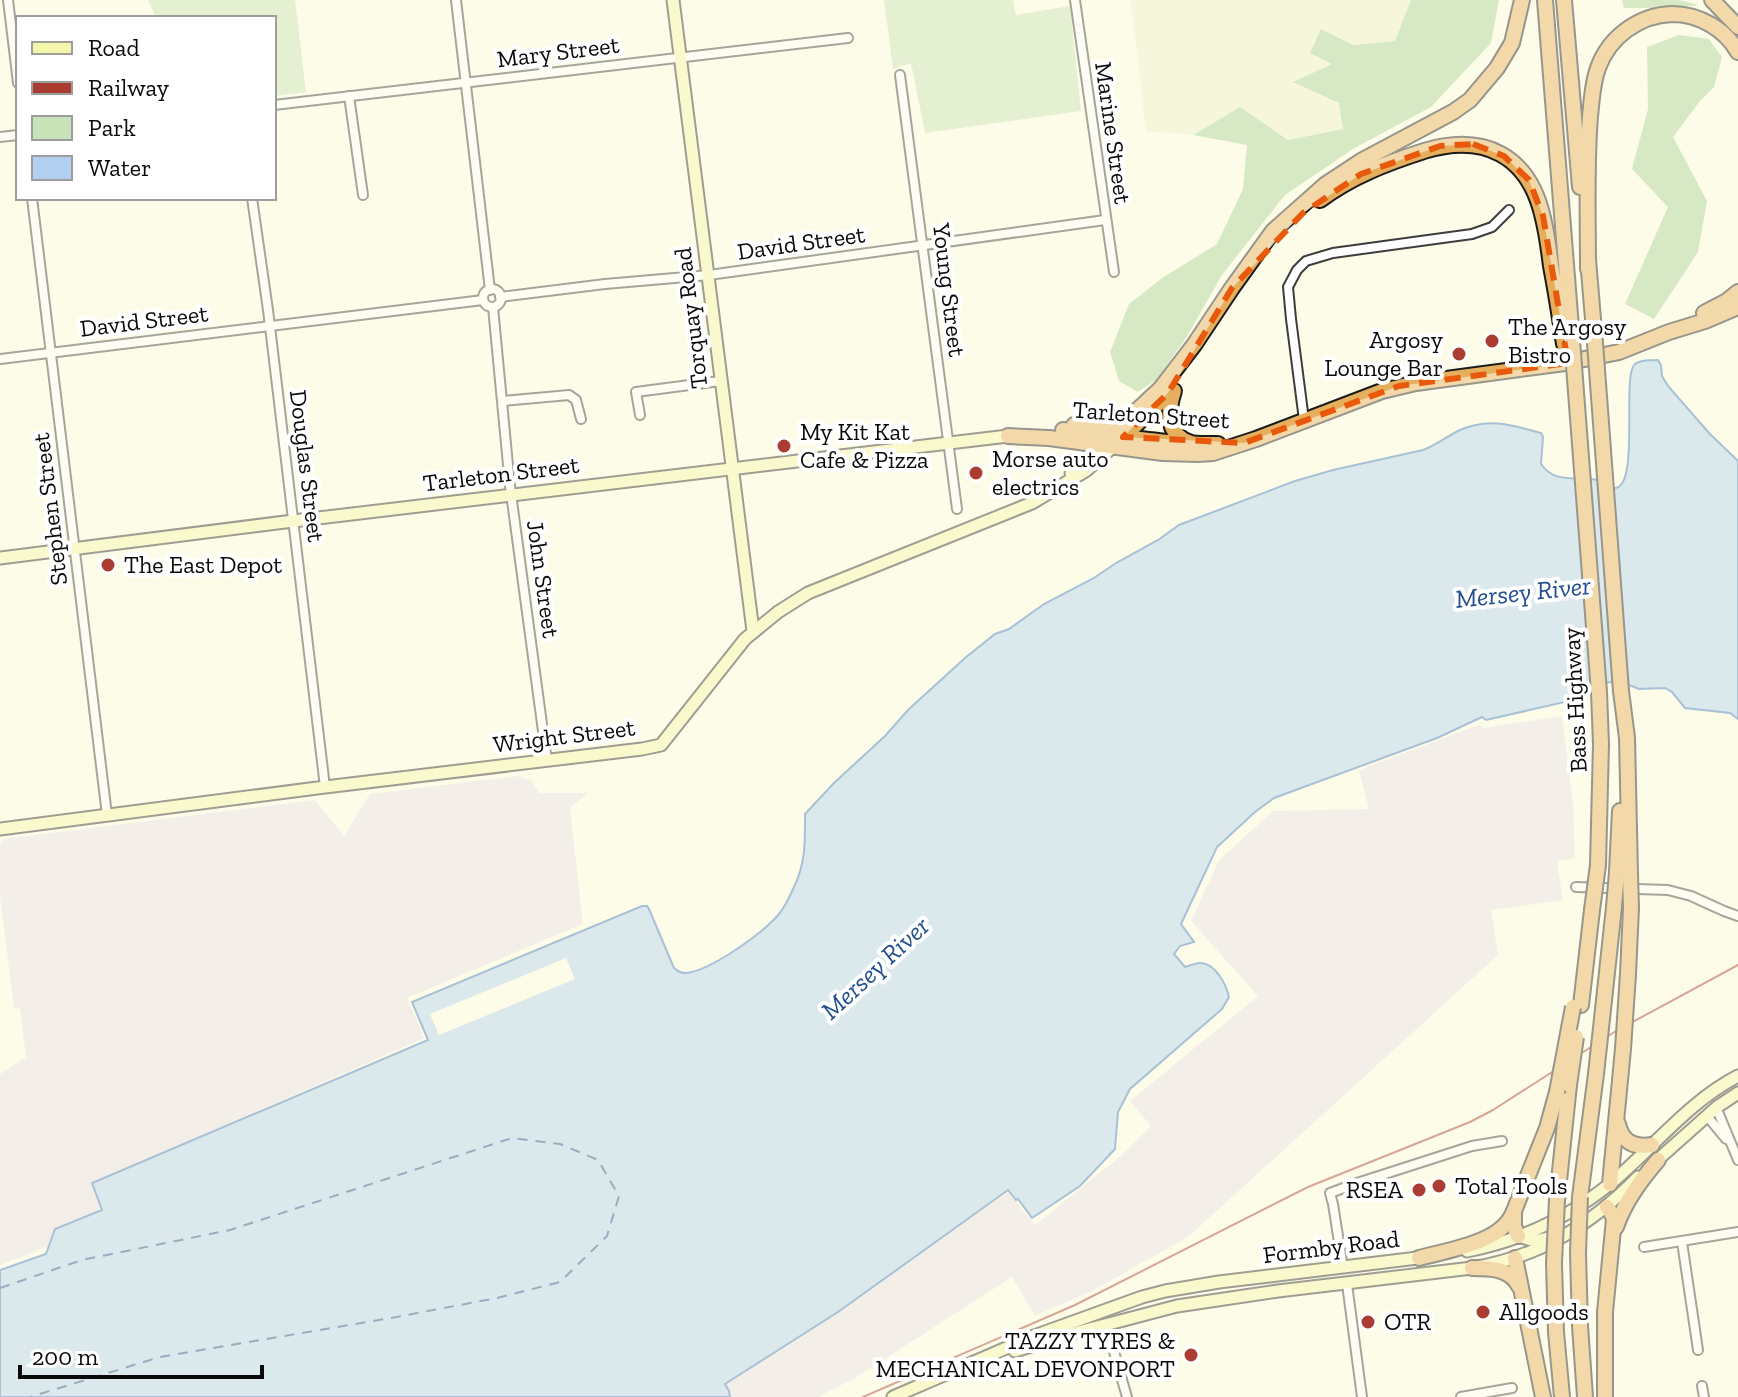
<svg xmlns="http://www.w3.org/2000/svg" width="1738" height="1397" viewBox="0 0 1738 1397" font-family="'Zilla Slab',serif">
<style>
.industrial{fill:#e8dee8}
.farmland{fill:#eef0cc}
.green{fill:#c7e3b7}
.forest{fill:#a9d298}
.water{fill:#b2d0ef;stroke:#417abf;stroke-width:2}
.pier{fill:#fdfce9}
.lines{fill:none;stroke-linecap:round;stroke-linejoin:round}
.ferry{stroke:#214e8e;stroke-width:2;stroke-dasharray:10 8;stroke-linecap:butt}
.street-casing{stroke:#3d3d3d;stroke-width:12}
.secondary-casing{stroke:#2c2c2c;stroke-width:15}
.highway-casing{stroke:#1b1b1b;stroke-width:18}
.street{stroke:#fff;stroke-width:8}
.secondary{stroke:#f4f7aa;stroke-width:11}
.highway{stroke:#e6af5e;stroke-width:14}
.rail{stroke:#ab3c31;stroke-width:2}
.highway-bridge-casing{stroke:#1b1b1b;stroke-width:18;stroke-linecap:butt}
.highway-bridge{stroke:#e6af5e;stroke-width:14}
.marked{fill:none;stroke:#e8590c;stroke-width:6;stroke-dasharray:16 10;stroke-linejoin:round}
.poi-dot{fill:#ab3c31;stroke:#fff;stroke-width:3}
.labels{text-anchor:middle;stroke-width:8;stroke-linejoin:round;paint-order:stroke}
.street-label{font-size:24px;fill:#0a0a0a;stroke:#fff}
.poi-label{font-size:24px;fill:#0a0a0a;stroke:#fff;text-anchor:start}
.water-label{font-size:26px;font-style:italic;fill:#214e8e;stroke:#fff}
</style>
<rect width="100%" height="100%" fill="#fdfce9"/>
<g class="industrial">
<path d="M1562,716L1573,803L1575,858L1557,861L1563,900L1491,910L1498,955L1188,1237L1092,1291L1035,1316L1012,1277L855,1378L818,1397H731L725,1385L1008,1192L1035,1225L1122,1155L1151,1126L1130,1101L1258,996L1191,921L1219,860L1273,811L1369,809L1359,770L1479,725L1484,728Z"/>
<path d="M518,776L532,781L539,793H588L570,808L583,924L407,998L424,1038L96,1182L106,1207L54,1230L47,1247L0,1265V1074L26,1057L20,1009L14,1008L0,896V843L3,839L315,800L344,836L370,794Z"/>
</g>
<path class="farmland" d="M1131,0H1411L1396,41L1353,45L1321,30L1333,64L1294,82L1340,103L1344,129L1288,140L1240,107L1193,135L1146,131Z"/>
<g class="green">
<path d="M148,0H295L306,92L274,96V18H156Z"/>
<path d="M884,0H1013L1016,15L1070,6L1081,111L925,133L911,63L893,69Z"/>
</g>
<g class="forest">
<path d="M1411,0H1499L1491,43L1431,107L1353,149L1285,195L1222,275L1186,338L1156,380L1138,392L1119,381L1110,352L1129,304L1162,278L1217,244L1243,189L1247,145L1193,135L1240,107L1288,140L1343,129L1339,103L1293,82L1332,64L1310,53L1321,29L1353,45L1395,41Z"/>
<path d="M1622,0H1679L1699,5L1668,8H1624Z"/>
<path d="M1679,35L1709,39L1722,57L1714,87L1700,101L1673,137L1707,201L1698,252L1654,319L1625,304L1668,207L1632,169L1648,109L1647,47Z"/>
</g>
<path class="water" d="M1658,360L1661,365L1662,376L1668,386L1709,433L1738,461V719L1730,713L1685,708L1672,692L1665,688L1639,689L1619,681L1582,686L1570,691L1565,702L1486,720L1482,717L1437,738L1274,798L1255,812L1217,847L1181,924L1194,942L1180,946L1174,954L1185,967C1188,966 1197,963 1199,963C1215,962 1226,984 1229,997L1222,1009L1130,1089L1118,1112L1115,1149L1080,1186L1032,1218L1018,1199L1016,1200L1008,1190L838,1312L725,1384L729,1391L730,1397H0V1270L46,1254L55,1229L102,1210L92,1183L428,1040L412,1002L642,906H647L649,909L674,968C678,971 679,973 685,973C709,972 763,933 779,914C785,907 790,896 794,887C806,862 805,841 805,814L834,783L885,736L908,710L965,658L995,634L1009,629L1044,604L1094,578L1116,563L1158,540L1179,525L1295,481L1333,470L1423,450C1436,445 1446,437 1458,431C1488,417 1512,425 1541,433L1543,437L1541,464C1552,480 1567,478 1585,479C1587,479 1595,479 1597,480C1602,482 1608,488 1614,488C1640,489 1622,380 1634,365C1639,359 1651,361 1658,360Z"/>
<path class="pier" d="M566,958L575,979L439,1035L430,1014Z"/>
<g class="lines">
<path class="ferry" d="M0,1288L82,1260L230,1230L512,1138L560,1144L598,1160L619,1196L607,1236L560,1282L497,1298L391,1318L160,1357L30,1397"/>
<g class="street-casing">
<g id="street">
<path d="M8,0L18,83"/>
<path d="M456,0L490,290"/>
<path d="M1075,0L1114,272"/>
<path d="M900,75L957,509"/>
<path d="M349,96L363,195"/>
<path d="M274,105L848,38"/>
<path d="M0,137L18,135"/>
<path d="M32,198L107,815"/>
<path d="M252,198L268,310L325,787"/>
<circle cx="492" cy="298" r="9"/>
<path d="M500,297L605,284L709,275L1105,220"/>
<path d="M493,307L510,486L547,761"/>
<path d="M0,359L483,300"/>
<path d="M503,401L569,395L576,400L581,419"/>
<path d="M640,415L636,392L720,381"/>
<path d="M1304,420L1291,319L1288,287L1297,270L1306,261L1333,253L1472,234L1492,227L1509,210"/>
<path d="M1576,887L1668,890L1691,896L1724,911L1738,916"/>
<path d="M1716,1107L1738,1160"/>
<path d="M1707,1116L1726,1139"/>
<path d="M1682,1242L1698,1350"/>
<path d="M1644,1247L1738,1232"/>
<path d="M1343,1268L1333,1204L1330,1193L1360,1182L1472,1146L1502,1141"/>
<path d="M1347,1284L1362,1397"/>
<path d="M1106,1324L1127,1397"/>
<path d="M1702,1386L1704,1397"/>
<path d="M1461,1397L1512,1388"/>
</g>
</g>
<g class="secondary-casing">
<g id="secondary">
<path d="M673,0L753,631"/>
<path d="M1071,473L1101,444"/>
<path d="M0,558L293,521L1008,436"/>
<path d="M0,829L325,787L642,749L661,745L745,639L778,612L808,593L1032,503L1087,470L1114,446"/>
<path d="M1654,1163L1717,1107L1738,1093"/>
<path d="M1518,1236L1535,1241L1554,1237"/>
<path d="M1467,1251C1519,1241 1569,1217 1611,1183C1653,1148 1688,1102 1738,1076"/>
<path d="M1015,1351L1063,1336L1177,1306L1278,1291L1472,1268C1539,1257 1591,1225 1638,1177"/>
<path d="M893,1397L1034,1336L1142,1297L1165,1291L1219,1282L1426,1257"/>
</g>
</g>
<g class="highway-casing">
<g id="highway">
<path d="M1545,0L1572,340"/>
<path d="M1564,0L1580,187"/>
<path d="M1712,0L1738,27"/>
<path d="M1320,200C1352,176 1387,163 1424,151C1484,133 1529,155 1543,218C1547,234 1549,250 1551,266C1556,292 1560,318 1564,344"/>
<path d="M1588,259L1595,343"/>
<path d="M1588,269C1588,218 1586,167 1590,116C1592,100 1592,84 1598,68C1609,37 1639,15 1672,14C1699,14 1725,29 1738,52"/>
<path d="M1704,313L1727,301L1738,292"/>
<path d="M1174,391C1167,412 1166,435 1191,443"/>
<path d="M1074,425L1116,420L1128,415"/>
<path d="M1063,430C1115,434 1166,445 1218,444"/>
<path d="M1008,436L1049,438L1163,453L1198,454L1213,453L1256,439L1382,391L1416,383L1565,363L1619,352L1669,332L1705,321L1738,307"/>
<path d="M1119,441L1161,401L1169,391"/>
<path d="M1101,444L1161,388L1194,345L1232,288L1273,231L1326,184L1361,161L1453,112L1470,100L1497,68L1512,43L1522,0"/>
<path d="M1621,691L1627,738L1630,874"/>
<path d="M1598,865L1601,744L1599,692"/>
<path d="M1617,872L1620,811"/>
<path d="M1628,974L1631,908"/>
<path d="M1605,991L1614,907"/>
<path d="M1581,1005L1592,910"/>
<path d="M1618,1124C1622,1142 1634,1148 1652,1145"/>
<path d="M1610,1184L1623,1049"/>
<path d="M1580,1197L1596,1074"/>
<path d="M1557,1200L1569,1085"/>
<path d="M1616,1227C1625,1201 1641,1180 1658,1160"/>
<path d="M1518,1236L1514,1226V1211L1547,1128L1557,1092"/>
<path d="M1578,1253L1580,1326L1585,1397"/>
<path d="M1419,1258C1448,1250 1501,1243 1513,1213"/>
<path d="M1515,1258L1543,1397"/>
<path d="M1554,1263L1556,1332L1562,1397"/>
<path d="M1472,1268C1490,1268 1510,1268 1519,1286"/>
<path d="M1605,1397V1312L1614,1219L1612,1214L1607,1207"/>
</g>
</g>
<use href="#street" class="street"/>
<use href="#secondary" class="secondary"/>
<use href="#highway" class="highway"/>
<path class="rail" d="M863,1397L1075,1305L1308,1187L1470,1122L1493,1110L1616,1031L1738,965"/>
<g class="highway-bridge-casing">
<g id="highway-bridge">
<path d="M1572,340L1599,692"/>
<path d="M1595,343L1621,691"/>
<path d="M1630,874L1631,908"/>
<path d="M1614,907L1617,872"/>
<path d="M1592,910L1598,865"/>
<path d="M1623,1049L1628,974"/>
<path d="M1596,1074L1605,991"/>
<path d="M1569,1085L1576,1037"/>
<path d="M1557,1092L1573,1007"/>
<path d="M1578,1253L1580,1197"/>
<path d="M1554,1263L1557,1200"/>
</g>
</g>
<use href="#highway-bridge" class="highway-bridge"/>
</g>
<path d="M0 0H1738V1397H0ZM1473,144L1504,156L1529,180L1543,216L1568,363L1399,386L1244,443L1123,437L1168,393L1232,288L1303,213L1361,174L1440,146Z" fill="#fdfce9" fill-opacity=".55" fill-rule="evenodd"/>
<path class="marked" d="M1473,144L1504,156L1529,180L1543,216L1568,363L1399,386L1244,443L1123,437L1168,393L1232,288L1303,213L1361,174L1440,146Z"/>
<g class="poi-dot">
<circle cx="1492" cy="341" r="8"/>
<circle cx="1459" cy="354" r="8"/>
<circle cx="784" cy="446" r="8"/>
<circle cx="976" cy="473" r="8"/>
<circle cx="108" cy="565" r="8"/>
<circle cx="1439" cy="1186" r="8"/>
<circle cx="1419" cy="1190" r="8"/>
<circle cx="1483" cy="1312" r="8"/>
<circle cx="1368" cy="1322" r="8"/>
<circle cx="1191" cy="1355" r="8"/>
</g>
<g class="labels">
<g class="street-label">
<text transform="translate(558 52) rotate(-7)" y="8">Mary Street</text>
<text transform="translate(1113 133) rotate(82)" y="8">Marine Street</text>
<text transform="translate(801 243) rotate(-8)" y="8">David Street</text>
<text transform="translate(949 290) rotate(83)" y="8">Young Street</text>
<text transform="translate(691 318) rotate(-97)" y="8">Torquay Road</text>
<text transform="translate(144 321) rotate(-7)" y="8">David Street</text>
<text transform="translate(1151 415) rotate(4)" y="8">Tarleton Street</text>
<text transform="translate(307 466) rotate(83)" y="8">Douglas Street</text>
<text transform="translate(501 474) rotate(-7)" y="8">Tarleton Street</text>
<text transform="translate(50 509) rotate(-97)" y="8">Stephen Street</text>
<text transform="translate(543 579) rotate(82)" y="8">John Street</text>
<text transform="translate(1575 700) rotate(-93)" y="8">Bass Highway</text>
<text transform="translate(564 736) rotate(-7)" y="8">Wright Street</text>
<text transform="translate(1331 1247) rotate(-7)" y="8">Formby Road</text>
</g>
<g class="poi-label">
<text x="1508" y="335">The Argosy<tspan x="1508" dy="28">Bistro</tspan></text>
<text x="1443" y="348" text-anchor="end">Argosy<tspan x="1443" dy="28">Lounge Bar</tspan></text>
<text x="800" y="440">My Kit Kat<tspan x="800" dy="28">Cafe &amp; Pizza</tspan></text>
<text x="992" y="467">Morse auto<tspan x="992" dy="28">electrics</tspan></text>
<text x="124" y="573">The East Depot</text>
<text x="1455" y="1194">Total Tools</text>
<text x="1403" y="1198" text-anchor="end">RSEA</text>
<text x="1499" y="1320">Allgoods</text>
<text x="1384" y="1330">OTR</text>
<text x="1175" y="1349" text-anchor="end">TAZZY TYRES &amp;<tspan x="1175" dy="28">MECHANICAL DEVONPORT</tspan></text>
</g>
<g class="water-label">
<text transform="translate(1523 592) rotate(-6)" y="9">Mersey River</text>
<text transform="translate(875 968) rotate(-43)" y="9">Mersey River</text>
</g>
</g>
<rect x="16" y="16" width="260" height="184" fill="#ffffff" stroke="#9d9d9d" stroke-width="2"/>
<rect x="32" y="42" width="40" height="12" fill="#f4f7aa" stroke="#9d9d9d" stroke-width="2"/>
<text x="88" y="56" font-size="24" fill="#0a0a0a">Road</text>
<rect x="32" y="82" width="40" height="12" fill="#ab3c31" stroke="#9d9d9d" stroke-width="2"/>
<text x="88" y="96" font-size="24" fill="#0a0a0a">Railway</text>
<rect x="32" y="116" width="40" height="24" fill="#c7e3b7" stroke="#9d9d9d" stroke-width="2"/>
<text x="88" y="136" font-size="24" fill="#0a0a0a">Park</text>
<rect x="32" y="156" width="40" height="24" fill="#b2d0ef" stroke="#9d9d9d" stroke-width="2"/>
<text x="88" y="176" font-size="24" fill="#0a0a0a">Water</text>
<path d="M20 1365v12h242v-12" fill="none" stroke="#0a0a0a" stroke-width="4"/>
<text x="32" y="1365" font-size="24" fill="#0a0a0a" stroke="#ffffff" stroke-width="6" paint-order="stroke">200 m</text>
</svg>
